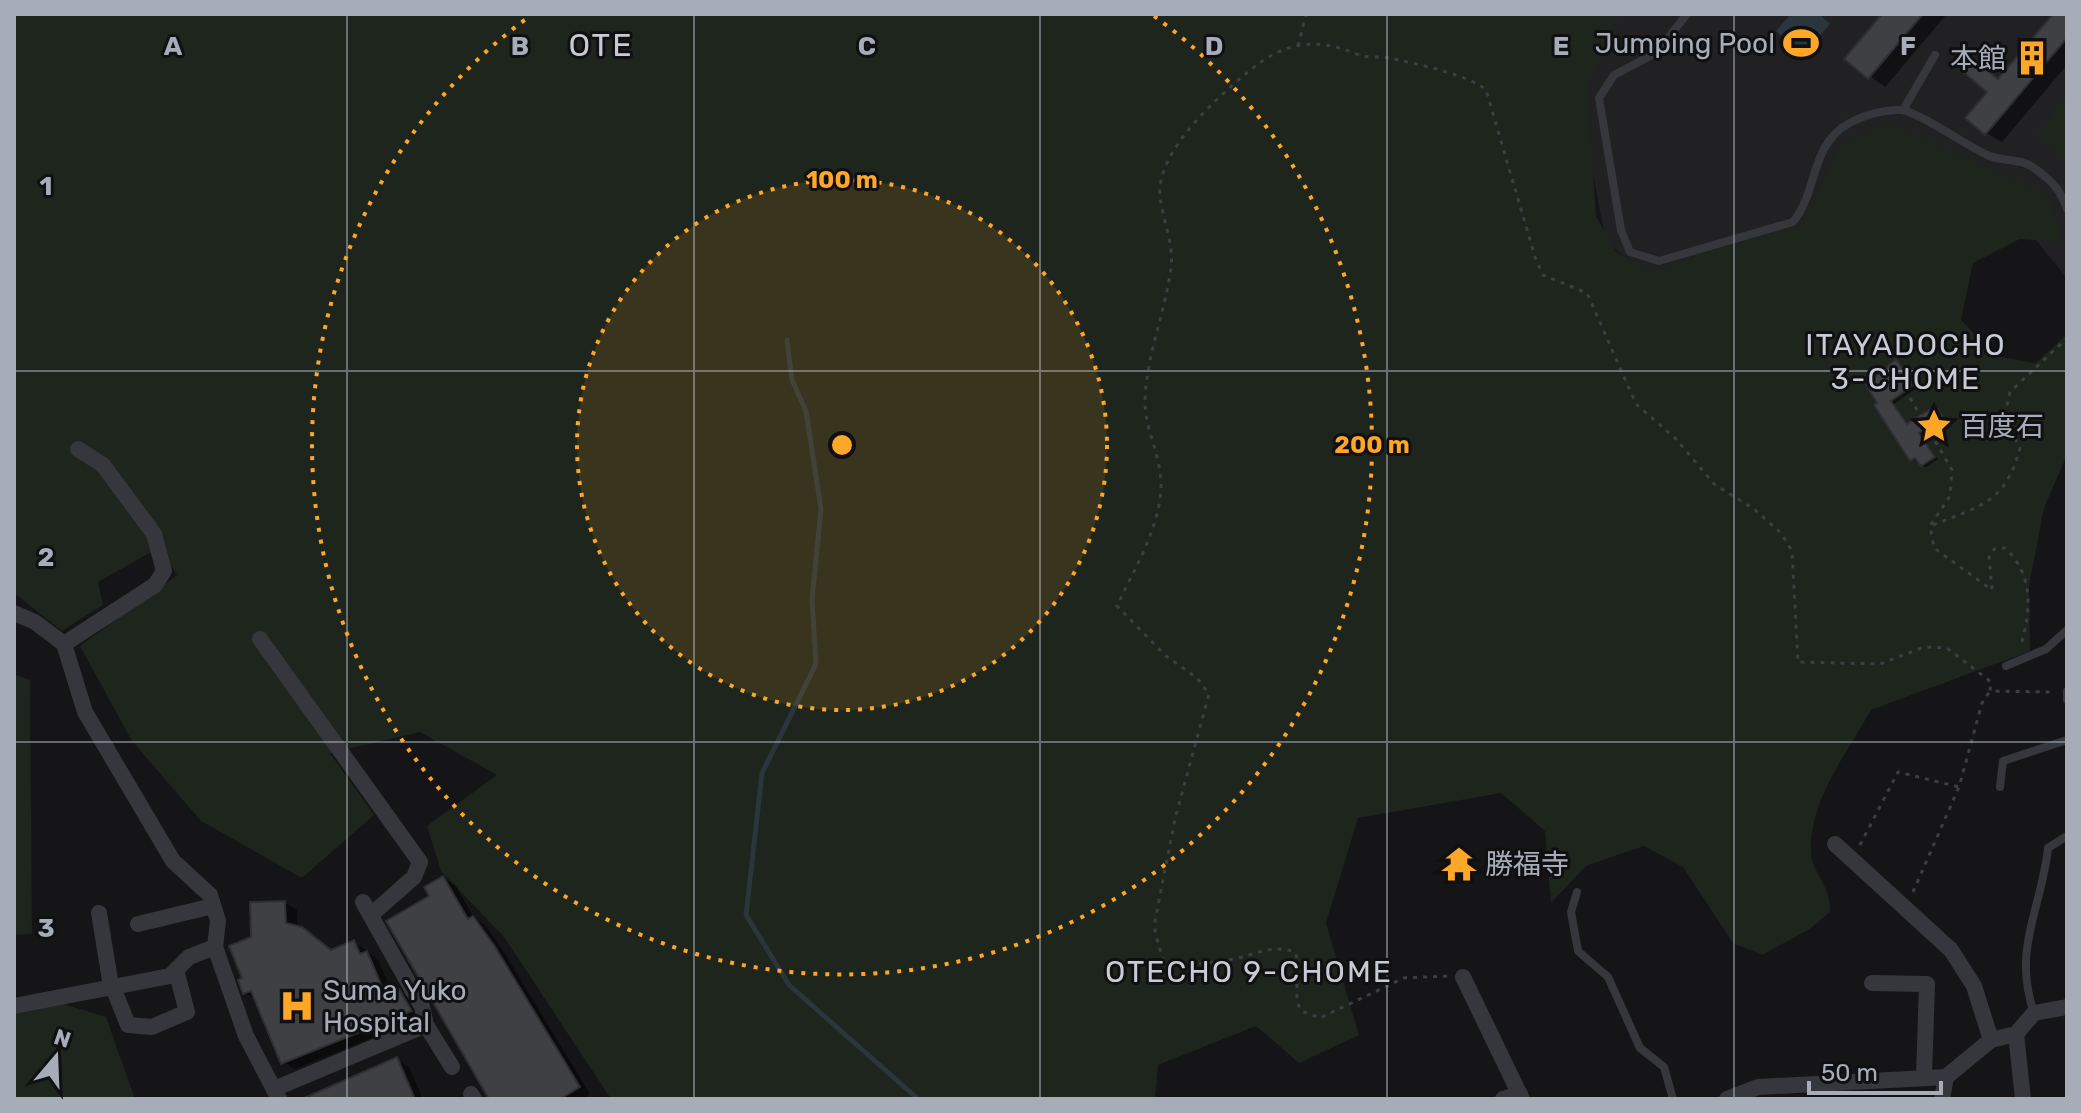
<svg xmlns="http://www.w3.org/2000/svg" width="2081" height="1113" viewBox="0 0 2081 1113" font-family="Rubik,'Noto Sans JP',sans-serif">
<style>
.built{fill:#212124}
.green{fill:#1d251d}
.water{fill:#2a353c}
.shadow{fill:#0007}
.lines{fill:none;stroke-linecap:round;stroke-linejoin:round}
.stream{stroke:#2a353c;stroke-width:5}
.building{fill:#3f4044;stroke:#2f2f33;stroke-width:2}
.path{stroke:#3c3e43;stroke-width:3;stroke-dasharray:4 6;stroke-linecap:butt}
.service{stroke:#36373c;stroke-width:8}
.minor{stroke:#36373c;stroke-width:16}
.grid{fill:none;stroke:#a6adb8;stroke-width:2;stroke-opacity:0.55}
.ring{fill:none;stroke:#fda627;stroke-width:4;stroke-dasharray:4 8}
.labels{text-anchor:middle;stroke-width:6;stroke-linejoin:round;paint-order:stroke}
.poi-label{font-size:28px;fill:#a6adb8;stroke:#101012;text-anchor:start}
.neighbourhood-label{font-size:30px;letter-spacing:2px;fill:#c7cbd4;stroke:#101012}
.quarter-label{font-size:32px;letter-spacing:2px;fill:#c7cbd4;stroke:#101012}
.grid-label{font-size:26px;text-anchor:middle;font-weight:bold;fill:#a6adb8;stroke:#101012;stroke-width:6;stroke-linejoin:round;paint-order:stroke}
.centre{fill:#fda627;stroke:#101012;stroke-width:4}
.ring-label{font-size:24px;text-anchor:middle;font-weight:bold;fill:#fda627;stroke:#101012;stroke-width:6;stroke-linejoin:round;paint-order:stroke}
</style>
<rect width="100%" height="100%" fill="#151517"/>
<path class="built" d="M1535,14H2067V278L1980,172L1813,236L1645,274L1606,242L1568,45Z"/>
<g class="green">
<path d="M14,14H1621L1587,85L1596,216L1616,252L1651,272L1722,247L1803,225L1841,144L1888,122L2049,196L2064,242L2020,239L1973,263L1961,320L1996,356L2036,363L2067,334V455L2044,508L2029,586L2030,651L1871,710C1847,753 1808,802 1811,854C1812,872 1830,883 1830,912L1810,929L1762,955L1733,943L1683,867L1644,846L1586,866L1551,903L1545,831L1501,793L1358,818L1326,923L1359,1035L1299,1063L1256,1026L1158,1065L1155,1099H611L504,937L441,871L427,826L497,775L420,732L330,753L374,815L302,878L201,821L132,741L80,646L177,575L160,547L98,582L103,605L62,631L14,593Z"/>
<path d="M2067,97V161L2035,135Z"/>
<path d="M14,674L30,680L32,934L14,935Z"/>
<path d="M51,1000L106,1017L135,1099H14V1002Z"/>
</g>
<path class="water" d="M1791,14H1819L1830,24L1803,55L1776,31Z"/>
<g class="shadow">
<path d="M1885,14H1947L1885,87L1847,59Z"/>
<path d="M2055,14H2067V65L2002,142L1986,133L1990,91L1973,60L2000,79Z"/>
<path d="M1896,362L1917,388L1894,404L1909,425L1935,408L1946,420L1922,436L1938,459L1926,467L1912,459L1877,406Z"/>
<path d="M443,878L455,885L475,919L485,925L505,954L590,1094L582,1099H491Z"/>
<path d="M285,903L297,910V928L333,951L354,943L366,950L378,960L392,991L411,998L422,1018L295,1069L283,1062L257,1000L245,993V979L253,938Z"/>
<path d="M397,1060L409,1067L423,1099H307Z"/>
</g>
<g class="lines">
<path class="stream" d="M787,340L792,380L806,411L821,509L812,600L816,664L762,773L746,915L789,985L918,1099"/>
</g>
<g class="building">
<path d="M1882,14H1923L1868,79L1844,59Z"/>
<path d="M2053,14H2067V38L1985,135L1965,118L1987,92L1961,70L1972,58L1998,79Z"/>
<path d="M1896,359L1914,385L1891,401L1907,424L1935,406L1943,417L1919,433L1935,457L1921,466L1915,458L1910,461L1874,405L1877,403L1866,385Z"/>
<path d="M443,876L468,919L473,916L494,945L580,1087L560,1099H489L386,921L429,896L424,887Z"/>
<path d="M285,901L286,923L302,927L331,950L354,940L360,954L367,951L382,987L386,986L389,993L399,989L412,1011L281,1064L251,991L243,994L238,980L242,978L229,946L251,937L250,902Z"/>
<path d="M397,1057L415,1099H302Z"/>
</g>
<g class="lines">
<g class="path">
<path d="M1298,46L1306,14"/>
<path d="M1910,398L1952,470L1950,496L1930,526L1934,548L1992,590L1989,557L1994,549L2005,548C2034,575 2031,610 2021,645"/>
<path d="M1933,525C1981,506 2006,502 2020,448L2004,419L2010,392L2067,338"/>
<path d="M1860,845L1898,772L1959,787"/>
<path d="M1913,892L1959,787L1982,703L1990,691"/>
<path d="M1447,976L1404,978L1320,1018L1301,1011C1291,991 1303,972 1295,952C1272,944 1257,954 1234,959C1210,964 1187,965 1164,962L1155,933V921L1175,819L1209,694L1197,678L1166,656L1117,606C1134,569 1159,530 1161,488C1162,457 1144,428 1145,399C1147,354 1165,312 1171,268C1174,245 1163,220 1160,197C1155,152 1218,97 1248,72C1284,41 1318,37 1359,55C1368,58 1380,56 1389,58C1413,63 1470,75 1486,90L1535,257L1543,275L1587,293L1636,404L1676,439L1714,484L1754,509L1781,533L1792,551L1798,662L1880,664L1924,647L1947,648L1991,682L1990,691L2053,692"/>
</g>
<g class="service">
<path d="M1687,14L1656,53L1614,75L1599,98L1621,230L1630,252L1659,261L1793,222C1818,192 1810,145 1848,124C1861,116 1885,109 1901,110C1919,112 1967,146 1987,155C2002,162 2022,158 2034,168C2051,180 2061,190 2067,209"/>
<path d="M1903,110L1935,55"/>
<path d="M2006,666L2046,649L2067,630"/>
<path d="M2067,691V700"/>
<path d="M2000,787L2003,761L2067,740"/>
<path d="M1577,892L1571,912L1578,951L1608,977L1640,1048L1664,1067L1673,1099"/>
<path d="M2034,1013C2012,949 2041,911 2048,848L2067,836"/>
</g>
<g class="minor">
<path d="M14,613L35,622L64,644"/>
<path d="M260,639L420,862L414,877L372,914"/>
<path d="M64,644L85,712L173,861L210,895L218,921L215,947L246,1036L279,1099"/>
<path d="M64,644L155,585L164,571L154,534L103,465L78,449"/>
<path d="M1835,844L1951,950L1974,986L1991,1040"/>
<path d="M363,902L422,1007L426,1025L452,1067"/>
<path d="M99,913L110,980L128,1025L152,1027L187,1012L176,970"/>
<path d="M138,924L213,906"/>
<path d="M1463,977L1522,1099"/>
<path d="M1872,983L1927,984L1924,1077"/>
<path d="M14,1006L170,976L189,957L215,947"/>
<path d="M2016,1034L2023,1099"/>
<path d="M274,1089L426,1025"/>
<path d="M471,1094L474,1099"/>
<path d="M1503,1099L1520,1094"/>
<path d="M1727,1099L1758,1087L1946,1077L1991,1040L2016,1034L2034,1013L2067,1007"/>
<path d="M1942,1099L1946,1077"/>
</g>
</g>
<path class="grid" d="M347,14V1099M694,14V1099M1040,14V1099M1387,14V1099M1734,14V1099M14,371H2067M14,742H2067"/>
<circle cx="842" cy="445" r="265" fill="#fda627" fill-opacity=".12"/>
<g class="ring">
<circle cx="842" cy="445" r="265"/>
<path d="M1154 16A530 530 0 1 1 530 16"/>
</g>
<defs>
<g id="stadium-bare" transform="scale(2.76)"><path d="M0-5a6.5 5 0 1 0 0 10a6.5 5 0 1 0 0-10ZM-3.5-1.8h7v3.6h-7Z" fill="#fda627" stroke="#101012" stroke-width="2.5" paint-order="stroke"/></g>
<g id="building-bare" transform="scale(2.76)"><path d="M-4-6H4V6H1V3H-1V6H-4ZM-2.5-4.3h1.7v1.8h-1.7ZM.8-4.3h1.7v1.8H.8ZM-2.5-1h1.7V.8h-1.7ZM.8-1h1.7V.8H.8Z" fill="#fda627" stroke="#101012" stroke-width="2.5" paint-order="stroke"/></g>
<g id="sight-bare" transform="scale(2.76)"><path d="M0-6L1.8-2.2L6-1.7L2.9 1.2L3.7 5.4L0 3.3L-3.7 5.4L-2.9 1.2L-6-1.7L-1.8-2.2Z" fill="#fda627" stroke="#101012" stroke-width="2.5" paint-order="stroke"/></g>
<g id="temple-bare" transform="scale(2.76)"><path d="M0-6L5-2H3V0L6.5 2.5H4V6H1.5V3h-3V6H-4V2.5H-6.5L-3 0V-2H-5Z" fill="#fda627" stroke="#101012" stroke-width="2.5" paint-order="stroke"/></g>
<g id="hospital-bare" transform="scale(2.76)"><path d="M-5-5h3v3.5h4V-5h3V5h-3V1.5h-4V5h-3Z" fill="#fda627" stroke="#101012" stroke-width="2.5" paint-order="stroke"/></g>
</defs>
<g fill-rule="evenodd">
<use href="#stadium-bare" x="1801" y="43"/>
<use href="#building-bare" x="2032" y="58"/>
<use href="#sight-bare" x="1934" y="426"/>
<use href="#temple-bare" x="1459" y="864"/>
<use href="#hospital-bare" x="297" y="1006"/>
</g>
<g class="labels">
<g class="poi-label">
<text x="1775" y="53" text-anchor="end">Jumping Pool</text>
<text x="2006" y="68" text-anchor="end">本館</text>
<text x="1960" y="436">百度石</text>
<text x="1485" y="874">勝福寺</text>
<text x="323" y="1000">Suma Yuko<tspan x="323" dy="32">Hospital</tspan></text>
</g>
<g class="neighbourhood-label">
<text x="1906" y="355">ITAYADOCHO<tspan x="1906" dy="34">3-CHOME</tspan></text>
<text x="1249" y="982">OTECHO 9-CHOME</text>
</g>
<g class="quarter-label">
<text x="601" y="56">OTE</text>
</g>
</g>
<g class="grid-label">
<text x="173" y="55">A</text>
<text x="520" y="55">B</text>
<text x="867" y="55">C</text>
<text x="1214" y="55">D</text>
<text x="1561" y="55">E</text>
<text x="1908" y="55">F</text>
<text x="46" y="195">1</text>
<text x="46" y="566">2</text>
<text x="46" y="937">3</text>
</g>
<circle cx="842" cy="445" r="12" class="centre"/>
<g class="ring-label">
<text x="842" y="188">100 m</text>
<text x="1372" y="453">200 m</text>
</g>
<rect width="2081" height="1113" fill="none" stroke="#a6adb8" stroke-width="32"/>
<g transform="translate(56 1057) rotate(19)" stroke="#101012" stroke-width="6" paint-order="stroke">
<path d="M0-6L14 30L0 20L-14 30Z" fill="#a6adb8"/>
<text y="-12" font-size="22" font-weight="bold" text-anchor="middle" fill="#a6adb8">N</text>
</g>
<path d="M1809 1081v12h132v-12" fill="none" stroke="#a6adb8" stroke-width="4"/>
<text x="1821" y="1081" font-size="24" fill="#a6adb8" stroke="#101012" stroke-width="6" paint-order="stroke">50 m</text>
</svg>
